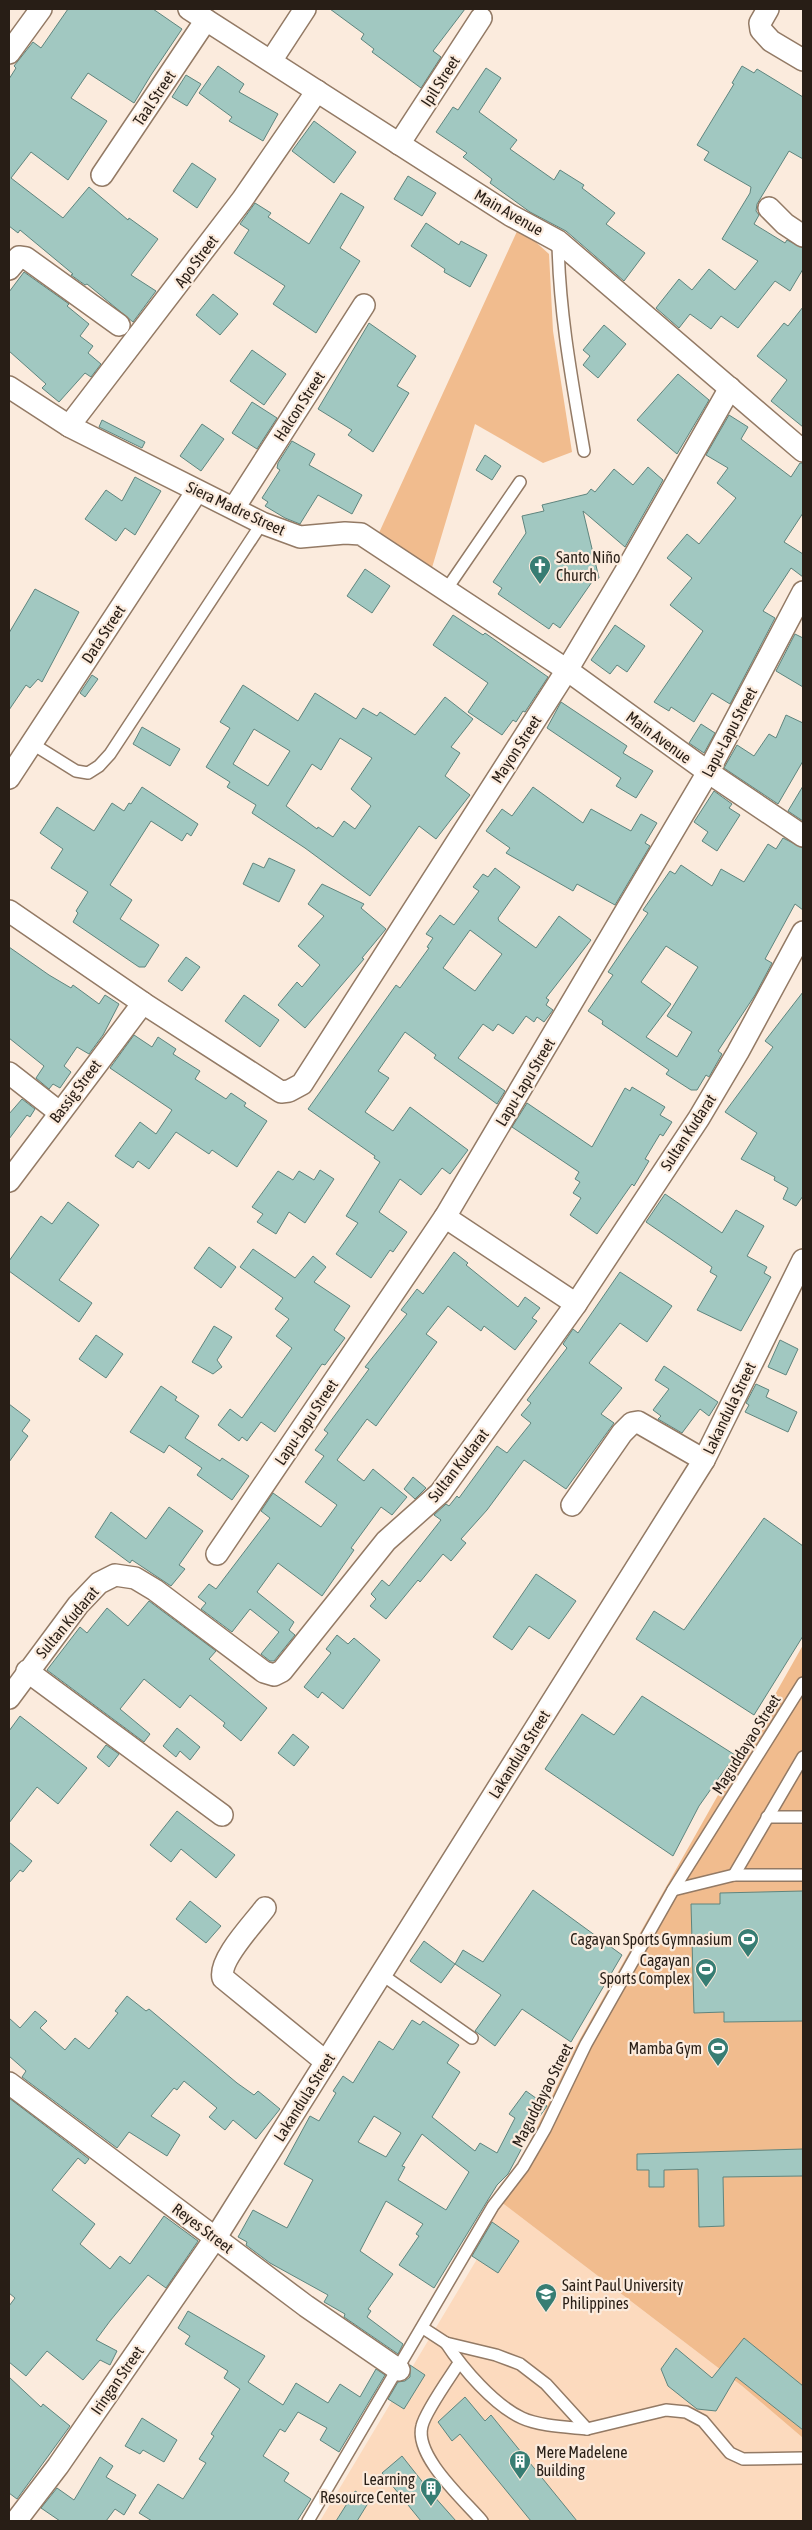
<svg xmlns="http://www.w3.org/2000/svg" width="812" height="2530" viewBox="0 0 812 2530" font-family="'Asap Condensed',sans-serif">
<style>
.built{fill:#fcdabe}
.green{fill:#f1bc8e}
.building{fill:#a1c8c1;stroke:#5f857e;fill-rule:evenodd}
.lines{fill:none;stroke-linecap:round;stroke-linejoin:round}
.service-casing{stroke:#937a65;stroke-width:14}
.minor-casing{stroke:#937a65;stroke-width:24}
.service{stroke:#fff;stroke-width:11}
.minor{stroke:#fff;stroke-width:21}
.labels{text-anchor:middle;stroke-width:4.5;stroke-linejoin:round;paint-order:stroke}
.street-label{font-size:16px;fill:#281e16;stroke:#fbebdd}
.poi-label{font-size:16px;fill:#281e16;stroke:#fbebdd;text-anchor:end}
</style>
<rect width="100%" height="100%" fill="#fbebdd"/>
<path class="built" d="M501,2202L742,2386L803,2438V2521H320L477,2259L467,2252Z"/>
<g class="green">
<path d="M519,227L549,254L553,331L572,452L543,463L475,424L431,571L378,535Z"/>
<path d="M803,1645V2438L742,2386L501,2202L576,2046Z"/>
</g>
<g class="building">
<path d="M68,9H153L182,29L151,75L134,103L88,73L71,98L107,121L68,180L31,152L11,178L63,218L89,187L128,220L129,218L158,239L131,275L156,291L133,322L87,284L85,285L71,275L73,274L20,230L18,233L9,226V79L16,68L14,66L33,42L41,48Z"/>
<path d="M330,9H465L433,51L441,57L421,88L372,52L374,49L361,39L364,34Z"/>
<path d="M218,66L244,84L239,92L278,114L263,141L229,121L232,117L199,93Z"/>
<path d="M742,66L754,73L757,69L803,97V159L789,151L757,204L756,211L759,215L754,224L785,243L787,240L803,248V269L790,291L775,281L738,328L721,316L711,329L690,314L679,328L656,308L679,279L692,290L709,269L735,290L758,261L722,239L750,193L751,187L704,160L709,152L697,145L734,84L732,83Z"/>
<path d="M486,68L501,78L479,112L517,140L510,149L554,180L560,170L584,185L582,188L615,213L606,224L645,253L624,281L566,231L530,212L490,183L492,179L463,157L467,153L436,132L453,107L458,110Z"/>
<path d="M186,75L201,84L187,106L172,97Z"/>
<path d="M314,121L356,152L334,183L292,151Z"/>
<path d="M192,163L216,179L197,208L173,191Z"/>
<path d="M408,176L436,193L422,216L394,199Z"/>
<path d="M341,193L364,207L340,248L360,261L316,333L273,304L285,286L234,253L249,230L240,224L255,203L271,213L268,217L309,244Z"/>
<path d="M426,223L459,245L461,241L487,255L470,287L444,272L445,269L411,246Z"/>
<path d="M24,272L69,304L67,306L89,324L80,336L93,346L88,353L101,364L91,377L85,373L59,402L42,388L46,384L9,351V292Z"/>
<path d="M213,294L238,314L220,335L196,315Z"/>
<path d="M803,307V427L771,401L787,380L757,356L784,323L788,326Z"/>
<path d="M369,323L416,356L397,386L409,393L373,452L348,435L352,430L318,409Z"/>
<path d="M604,325L626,344L598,378L583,365L590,356L583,350Z"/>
<path d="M252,350L286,374L264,405L230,381Z"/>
<path d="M678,374L709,400L677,454L637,420Z"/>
<path d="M252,402L277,418L257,449L232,433Z"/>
<path d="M729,415L748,427L741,439L791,477L800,463H803V513L784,542L803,554V577L791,568L763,611L775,618L730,704L712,693L694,722L671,707L669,711L654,702L703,631L670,605L692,578L667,558L687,534L699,544L736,498L717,483L728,468L706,455Z"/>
<path d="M102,420L145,442L142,448L99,427Z"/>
<path d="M202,424L224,439L201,471L180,456Z"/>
<path d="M292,441L315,454L309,465L362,495L352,514L318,495L300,524L285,518L265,506L268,502L262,498L280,470L277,468L278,463Z"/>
<path d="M485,455L501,466L492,480L476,470Z"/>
<path d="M648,467L663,480L625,547L583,511L599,578L594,579L560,628L553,623L549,629L498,594L502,588L493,582L526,533L522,516L544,511L542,505L587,494L591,489L595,492L614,469L633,485Z"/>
<path d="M135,477L161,491L135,535L125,528L116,541L85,519L106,490L122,501Z"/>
<path d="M365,569L390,586L372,613L347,596Z"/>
<path d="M35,589L79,612L42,682L38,679L30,688L26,685L9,710V633Z"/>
<path d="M453,615L483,635L485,633L548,677L525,712L523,711L516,722L513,720L502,735L468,712L488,683L433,645Z"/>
<path d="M615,625L645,646L627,672L617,665L610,674L591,660Z"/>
<path d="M795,634L803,638V687L776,671Z"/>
<path d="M92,675L98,679L85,697L80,693Z"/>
<path d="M243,685L298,721L315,693L356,719L363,708L377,716L380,712L415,735L445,697L473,719L451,747L460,753L445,776L470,795L436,839L419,826L370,896L305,848L252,813L256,805L227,787L230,782L206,767L230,728L220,722ZM254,729L290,751L268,786L233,764ZM340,738L372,758L351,789L371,806L355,829L344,821L333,837L318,827L317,829L286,806L312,764L321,770Z"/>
<path d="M561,702L627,746L623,753L653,771L636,798L616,786L621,778L547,728Z"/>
<path d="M786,715L803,723V761L778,804L724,768L737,745L754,756L769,734L776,738Z"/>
<path d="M701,724L715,733L704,753L689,743Z"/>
<path d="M142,727L180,749L170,766L133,744Z"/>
<path d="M803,786V821L788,811Z"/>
<path d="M142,787L198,824L191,836L187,833L182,841L151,821L110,885L132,900L120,919L159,945L145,967H139L73,922L78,913L76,911L88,892L51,868L63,849L40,833L57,807L94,831L112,803L124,811L129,803L131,804Z"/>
<path d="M533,787L583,823L591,809L631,831L641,814L657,823L645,843L650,846L615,905L577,884L573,891L506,853L510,848L486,831L502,809L512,816Z"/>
<path d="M714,791L732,804L729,808L740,815L717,851L702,841L708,832L694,822Z"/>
<path d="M783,838L803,848V910L795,904L765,959L772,963L755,995L718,1051L722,1054L709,1077L706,1075L697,1090H691L666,1074L669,1070L602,1024L603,1021L588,1011L613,975L608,972L648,913L643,910L670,871L675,874L681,865L712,886L721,869L744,882L768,844L776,849ZM666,946L698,967L667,1016L692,1032L677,1057L646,1037L671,1004L641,982Z"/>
<path d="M269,858L295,870L279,902L243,884L253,863L264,868Z"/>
<path d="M495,868L520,887L498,918L499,921L536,948L559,916L591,940L546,998L549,1000L546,1005L553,1010L544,1022L537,1017L534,1022L526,1016L513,1034L498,1024L493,1031L483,1024L458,1058L505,1091L497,1104L434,1058L436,1055L405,1032L378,1071L389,1078L365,1112L393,1131L410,1107L468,1150L450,1174L442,1168L421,1195L400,1179L379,1212L407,1232L393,1252L390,1250L371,1278L336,1254L358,1223L346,1216L380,1162L374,1158L375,1156L308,1109L396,985L400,988L429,948L427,947L433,938L426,934L440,915L454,925L479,891L473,887L483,874L488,877ZM470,930L502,954L475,991L443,968Z"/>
<path d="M322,884L364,904L361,908L386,929L362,958L364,959L305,1028L278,1005L297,982L302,987L320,965L298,946L324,916L308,904Z"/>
<path d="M9,947L49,975L71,988L73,985L99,1004L105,995L119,1004L103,1035L89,1054L77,1047L64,1066L71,1072L60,1088L53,1084L49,1089L36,1078L44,1066L9,1038Z"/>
<path d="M186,957L200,967L182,991L168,981Z"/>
<path d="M803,992V1196L796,1206L783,1199L788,1188L774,1180L775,1177L741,1159L757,1133L725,1112L773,1047L765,1041Z"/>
<path d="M244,995L279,1020L260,1047L225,1021Z"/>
<path d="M134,1035L152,1047L158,1037L176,1049L173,1054L200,1071L195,1079L226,1099L231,1093L246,1103L244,1106L267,1121L237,1167L212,1150L209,1154L176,1132L149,1169L138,1161L133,1168L115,1156L140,1122L156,1134L172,1110L110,1068Z"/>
<path d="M632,1087L665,1107L660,1115L672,1122L663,1136L660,1134L645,1159L649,1161L634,1186L632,1184L597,1234L570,1215L581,1198L573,1193L580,1182L575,1179L579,1172L512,1127L527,1103L592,1147L625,1088L630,1091Z"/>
<path d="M22,1099L35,1109L30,1117L27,1115L9,1139V1114Z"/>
<path d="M320,1170L334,1179L305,1223L289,1212L276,1234L257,1222L263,1214L252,1207L278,1171L293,1180L299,1171L314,1180Z"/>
<path d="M665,1194L722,1233L736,1210L764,1226L747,1256L767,1267L764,1273L771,1277L741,1331L697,1310L717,1276L710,1272L712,1267L646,1222Z"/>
<path d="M68,1202L99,1225L59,1280L92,1303L79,1322L9,1271V1261L41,1216L52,1224Z"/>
<path d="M209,1247L236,1267L221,1288L194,1268Z"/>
<path d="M253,1249L295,1278L313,1256L326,1267L314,1282L350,1306L334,1330L345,1338L325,1365L322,1364L275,1432L261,1422L247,1441L242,1437L239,1441L218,1425L230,1409L242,1418L292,1348L276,1336L289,1319L275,1309L283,1298L240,1267Z"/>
<path d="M454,1252L468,1263L466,1265L518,1307L525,1297L540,1308L532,1318L537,1321L515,1350L484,1326L481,1331L448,1306L426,1334L437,1342L376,1426L367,1419L337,1460L364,1481L373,1469L407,1497L392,1515L381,1507L351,1548L354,1550L322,1596L278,1563L257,1592L294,1622L289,1630L295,1635L274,1661H270L261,1654L279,1632L250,1609L232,1632L201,1609L206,1603L198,1597L209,1584L216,1589L270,1518L261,1511L273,1493L321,1527L337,1505L305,1482L324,1456L315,1450L328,1433L324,1430L369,1369L365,1367L407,1314L401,1310L417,1289L423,1294Z"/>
<path d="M620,1272L672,1306L647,1342L620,1323L589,1363L622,1388L601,1414L614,1423L566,1489L524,1460L487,1510L461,1539L466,1543L451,1561L443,1554L420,1582L418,1580L386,1619L370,1606L376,1599L371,1594L382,1580L389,1586L441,1520L434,1515L446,1504L449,1506L457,1496L459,1498L497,1446L507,1453L531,1423L521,1415L531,1403L527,1400L567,1348L563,1344L573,1329L578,1333Z"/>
<path d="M214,1326L232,1337L217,1360L222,1367L213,1374L192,1362Z"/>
<path d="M96,1335L123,1354L106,1378L79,1359Z"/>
<path d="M780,1340L798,1349L786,1375L768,1367Z"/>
<path d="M664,1366L718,1402L709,1416L700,1409L682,1433L658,1419L661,1416L653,1410L669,1389L655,1380Z"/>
<path d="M756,1384L769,1390L766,1397L797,1412L788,1432L745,1412L749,1405L746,1403Z"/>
<path d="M161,1386L177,1397L175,1400L199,1416L185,1438L220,1461L222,1458L249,1476L232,1500L197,1475L202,1468L169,1445L164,1453L130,1432Z"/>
<path d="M9,1404L30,1420L22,1431L28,1436L9,1462Z"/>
<path d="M413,1477L426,1488L415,1499L404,1489Z"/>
<path d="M169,1507L203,1531L179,1565L185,1569L171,1586L132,1560L130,1563L95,1537L111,1512L146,1539Z"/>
<path d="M764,1518L803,1546V1636L754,1715L636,1639L654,1611L684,1630Z"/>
<path d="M536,1574L576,1601L549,1639L529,1626L512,1650L493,1637Z"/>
<path d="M149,1601L216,1651L209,1659L267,1708L241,1741L223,1726L225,1723L190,1695L180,1708L144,1679L120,1709L150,1734L144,1742L47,1670L80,1627L87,1633L107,1608L128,1626Z"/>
<path d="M337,1635L348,1644L354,1638L380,1660L343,1709L322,1692L318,1698L304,1687L331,1653L326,1649Z"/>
<path d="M642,1696L735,1755L699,1806L673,1856L545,1769L582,1714L614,1735Z"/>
<path d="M20,1716L87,1768L58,1804L37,1787L9,1823V1731Z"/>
<path d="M177,1728L200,1747L190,1760L180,1751L176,1757L163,1746Z"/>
<path d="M293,1734L309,1747L294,1766L278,1753Z"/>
<path d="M106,1745L119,1754L109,1767L97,1757Z"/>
<path d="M177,1811L235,1855L216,1878L181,1849L171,1862L150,1845Z"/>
<path d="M9,1842L32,1861L23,1872L20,1870L9,1883Z"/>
<path d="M533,1890L622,1955L571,2042L522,2009L495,2046L475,2031L501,1995L455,1964L463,1950L483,1962Z"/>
<path d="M803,1891V2021L724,2022V2012L694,2013L691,1904H720V1893Z"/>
<path d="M190,1901L221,1926L206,1943L176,1919Z"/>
<path d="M424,1941L455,1964L441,1983L410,1961Z"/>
<path d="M127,1996L146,2011L149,2009L237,2083L254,2095L258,2091L280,2109L256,2139L233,2120L225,2130L209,2117L217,2108L184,2081L177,2090L174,2088L151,2116L180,2135L167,2156L129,2132L117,2148L22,2077L26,2071L9,2056V2018L20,2028L35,2011L47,2021L40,2028L65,2050L75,2038L89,2049L118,2013L115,2011Z"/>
<path d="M412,2020L420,2025L423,2021L459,2045L447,2063L460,2072L432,2117L475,2151L480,2143L497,2153L515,2118L509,2114L526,2091L547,2106L520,2144L523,2146L508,2174L497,2185L434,2288L399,2265L419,2236L416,2234L423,2224L386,2201L360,2251L393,2274L368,2309L371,2311L367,2317L403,2344L398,2354L344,2317L345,2314L324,2302L328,2295L270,2263L246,2245L247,2242L238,2237L253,2210L287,2228L313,2180L284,2164L310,2116L319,2121L336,2093L333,2091L343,2076L353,2083L379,2041L393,2050ZM374,2116L401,2133L386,2157L358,2142ZM422,2134L469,2172L446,2210L398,2180L405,2167L402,2166Z"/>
<path d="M9,2098L89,2159L85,2164L78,2158L52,2190L95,2224L80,2244L110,2269L120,2256L130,2264L164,2216L198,2241L166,2288L148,2275L110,2321L96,2340L117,2351L110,2365L100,2360L83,2380L47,2351L26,2376L9,2362V2306L15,2298L9,2293Z"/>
<path d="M803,2149V2176L723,2177L724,2226L699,2227L698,2169L664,2170V2187H649V2170H637V2154Z"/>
<path d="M492,2222L519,2241L498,2273L472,2256Z"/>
<path d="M188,2311L265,2356L248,2382L283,2405L296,2383L328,2403L340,2384L360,2397L376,2369L385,2375L339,2452L320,2440L327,2428L298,2412L285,2432L280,2429L263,2456L289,2473L284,2481L311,2499L297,2521H152L139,2513L158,2484L183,2499L206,2463L199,2459L214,2436L211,2434L240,2389L224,2378L228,2371L185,2344L190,2336L178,2328Z"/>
<path d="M744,2338L803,2386V2430L736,2377L716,2411L697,2409L668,2386L661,2369L676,2348L712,2378Z"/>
<path d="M410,2365L425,2375L404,2409L388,2399L398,2382L405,2381L410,2377Z"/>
<path d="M9,2377L41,2407L43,2404L70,2426L17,2499L9,2493Z"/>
<path d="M465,2397L485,2421L491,2415L577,2521H531L460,2434L452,2441L438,2422Z"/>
<path d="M142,2418L177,2440L164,2462L143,2450L140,2454L125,2446Z"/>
<path d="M402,2456L432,2494L456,2521H421L382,2473Z"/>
<path d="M100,2457L113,2466L106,2477L136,2495L124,2515L115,2509L106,2521H60L41,2508L57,2488L74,2500Z"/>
<path d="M355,2491L370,2500L357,2521H336Z"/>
</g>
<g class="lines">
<g class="service-casing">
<g id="service">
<path d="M558,241C559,312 572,381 584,451"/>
<path d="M446,590L520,482"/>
<path d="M31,743L76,771L88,773L99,766L110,754L262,523"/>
<path d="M767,1817H803"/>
<path d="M734,1875L803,1757"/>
<path d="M673,1890L734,1875H803"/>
<path d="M381,1974L472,2038"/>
<path d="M423,2328L446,2343L496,2355L520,2364L546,2384L587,2429L666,2410L686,2412L703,2421L730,2453L743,2459L803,2458"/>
<path d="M446,2343C463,2369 494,2405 522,2418C539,2426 568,2427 587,2429"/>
<path d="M459,2363C450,2377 425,2412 422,2426C414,2456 464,2500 482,2521"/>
<path d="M308,2521L493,2206L523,2167L545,2129L586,2044L673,1890L803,1683"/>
</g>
</g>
<g class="minor-casing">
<g id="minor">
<path d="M189,9L510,215L558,241L803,451"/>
<path d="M768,9L760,23L761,30L771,41L803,60"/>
<path d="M9,53L41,9"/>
<path d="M271,61L305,9"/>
<path d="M399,144L481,18"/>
<path d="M102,175L206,20"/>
<path d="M769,208L785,224L803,236"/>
<path d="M9,269L19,257L26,258L119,325"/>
<path d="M9,387L69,426L262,523L300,537L345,533L361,534L567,670L708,772L803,836"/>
<path d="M69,426L242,200L317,91"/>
<path d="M234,508L364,305"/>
<path d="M9,778L197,491"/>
<path d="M9,911L143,1003L281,1092L289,1091L302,1084L567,670L626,571L730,388"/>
<path d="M9,1073L59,1112"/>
<path d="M9,1181L143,1003"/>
<path d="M445,1217L576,1304"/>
<path d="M572,1505L622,1433L632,1423L638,1422L704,1460"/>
<path d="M217,1554L445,1217L708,772L803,592"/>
<path d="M27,1671L222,1815"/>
<path d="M9,1698L78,1605L99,1583L115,1575L135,1578L155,1590L264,1672L274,1675L282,1671L386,1541L440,1493L576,1304L699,1118L738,1052L803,932"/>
<path d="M265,1908C254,1923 218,1960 223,1978L326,2062"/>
<path d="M9,2083L306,2306L399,2370"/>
<path d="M16,2521L58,2466L216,2237L704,1460L803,1260"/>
</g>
</g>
<use href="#service" class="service"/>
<use href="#minor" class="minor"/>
</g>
<defs>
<g id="church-pin" transform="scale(1.125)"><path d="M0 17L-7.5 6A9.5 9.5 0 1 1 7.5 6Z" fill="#377d73" stroke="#fbebdd"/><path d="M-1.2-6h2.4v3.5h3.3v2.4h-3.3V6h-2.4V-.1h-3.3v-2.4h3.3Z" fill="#fff"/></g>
<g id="stadium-pin" transform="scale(1.125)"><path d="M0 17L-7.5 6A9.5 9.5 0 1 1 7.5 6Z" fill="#377d73" stroke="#fbebdd"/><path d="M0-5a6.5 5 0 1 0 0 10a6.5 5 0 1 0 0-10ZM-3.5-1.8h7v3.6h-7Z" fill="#fff"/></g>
<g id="university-pin" transform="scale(1.125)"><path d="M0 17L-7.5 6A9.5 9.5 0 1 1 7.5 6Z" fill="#377d73" stroke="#fbebdd"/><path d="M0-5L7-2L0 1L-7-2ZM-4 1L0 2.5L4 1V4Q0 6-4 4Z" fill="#fff"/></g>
<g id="building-pin" transform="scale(1.125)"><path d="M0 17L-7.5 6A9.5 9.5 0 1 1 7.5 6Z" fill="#377d73" stroke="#fbebdd"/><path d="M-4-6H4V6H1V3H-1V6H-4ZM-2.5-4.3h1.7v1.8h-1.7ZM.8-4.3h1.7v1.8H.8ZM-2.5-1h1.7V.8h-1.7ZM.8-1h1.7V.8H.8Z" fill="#fff"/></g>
</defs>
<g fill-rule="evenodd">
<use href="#church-pin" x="540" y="566"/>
<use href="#stadium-pin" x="748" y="1939"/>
<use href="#stadium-pin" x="706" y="1969"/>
<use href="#stadium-pin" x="718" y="2048"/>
<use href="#university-pin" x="546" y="2294"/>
<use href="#building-pin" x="520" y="2461"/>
<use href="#building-pin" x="431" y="2488"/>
</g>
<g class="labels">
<g class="street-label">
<text transform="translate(440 81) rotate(-57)" y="6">Ipil Street</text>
<text transform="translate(154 98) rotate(-56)" y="6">Taal Street</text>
<text transform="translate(509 212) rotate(30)" y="6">Main Avenue</text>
<text transform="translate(196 261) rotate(-53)" y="6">Apo Street</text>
<text transform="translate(299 406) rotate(-57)" y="6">Halcon Street</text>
<text transform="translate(236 508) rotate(25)" y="6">Siera Madre Street</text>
<text transform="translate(103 634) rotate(-57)" y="6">Data Street</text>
<text transform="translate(729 732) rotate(-62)" y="6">Lapu-Lapu Street</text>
<text transform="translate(659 737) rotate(36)" y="6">Main Avenue</text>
<text transform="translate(516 749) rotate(-57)" y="6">Mayon Street</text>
<text transform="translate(525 1082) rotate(-59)" y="6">Lapu-Lapu Street</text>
<text transform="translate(75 1091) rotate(-53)" y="6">Bassig Street</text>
<text transform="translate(688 1132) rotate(-57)" y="6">Sultan Kudarat</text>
<text transform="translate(729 1408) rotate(-64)" y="6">Lakandula Street</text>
<text transform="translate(306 1422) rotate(-56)" y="6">Lapu-Lapu Street</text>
<text transform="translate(458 1465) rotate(-52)" y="6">Sultan Kudarat</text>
<text transform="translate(67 1622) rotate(-50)" y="6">Sultan Kudarat</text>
<text transform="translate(746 1744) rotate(-58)" y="6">Maguddayao Street</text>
<text transform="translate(519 1754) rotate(-58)" y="6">Lakandula Street</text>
<text transform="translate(542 2095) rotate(-63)" y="6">Maguddayao Street</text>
<text transform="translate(304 2097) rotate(-58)" y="6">Lakandula Street</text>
<text transform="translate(203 2228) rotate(37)" y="6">Reyes Street</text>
<text transform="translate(117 2380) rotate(-55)" y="6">Iringan Street</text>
</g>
<g class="poi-label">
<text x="556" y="563" text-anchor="start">Santo Niño<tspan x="556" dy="18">Church</tspan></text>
<text x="732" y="1945">Cagayan Sports Gymnasium</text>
<text x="690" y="1966">Cagayan<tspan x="690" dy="18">Sports Complex</tspan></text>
<text x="702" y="2054">Mamba Gym</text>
<text x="562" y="2291" text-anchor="start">Saint Paul University<tspan x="562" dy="18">Philippines</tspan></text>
<text x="536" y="2458" text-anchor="start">Mere Madelene<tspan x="536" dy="18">Building</tspan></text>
<text x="415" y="2485">Learning<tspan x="415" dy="18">Resource Center</tspan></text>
</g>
</g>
<rect width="812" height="2530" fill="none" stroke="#281e16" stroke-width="20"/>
</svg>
